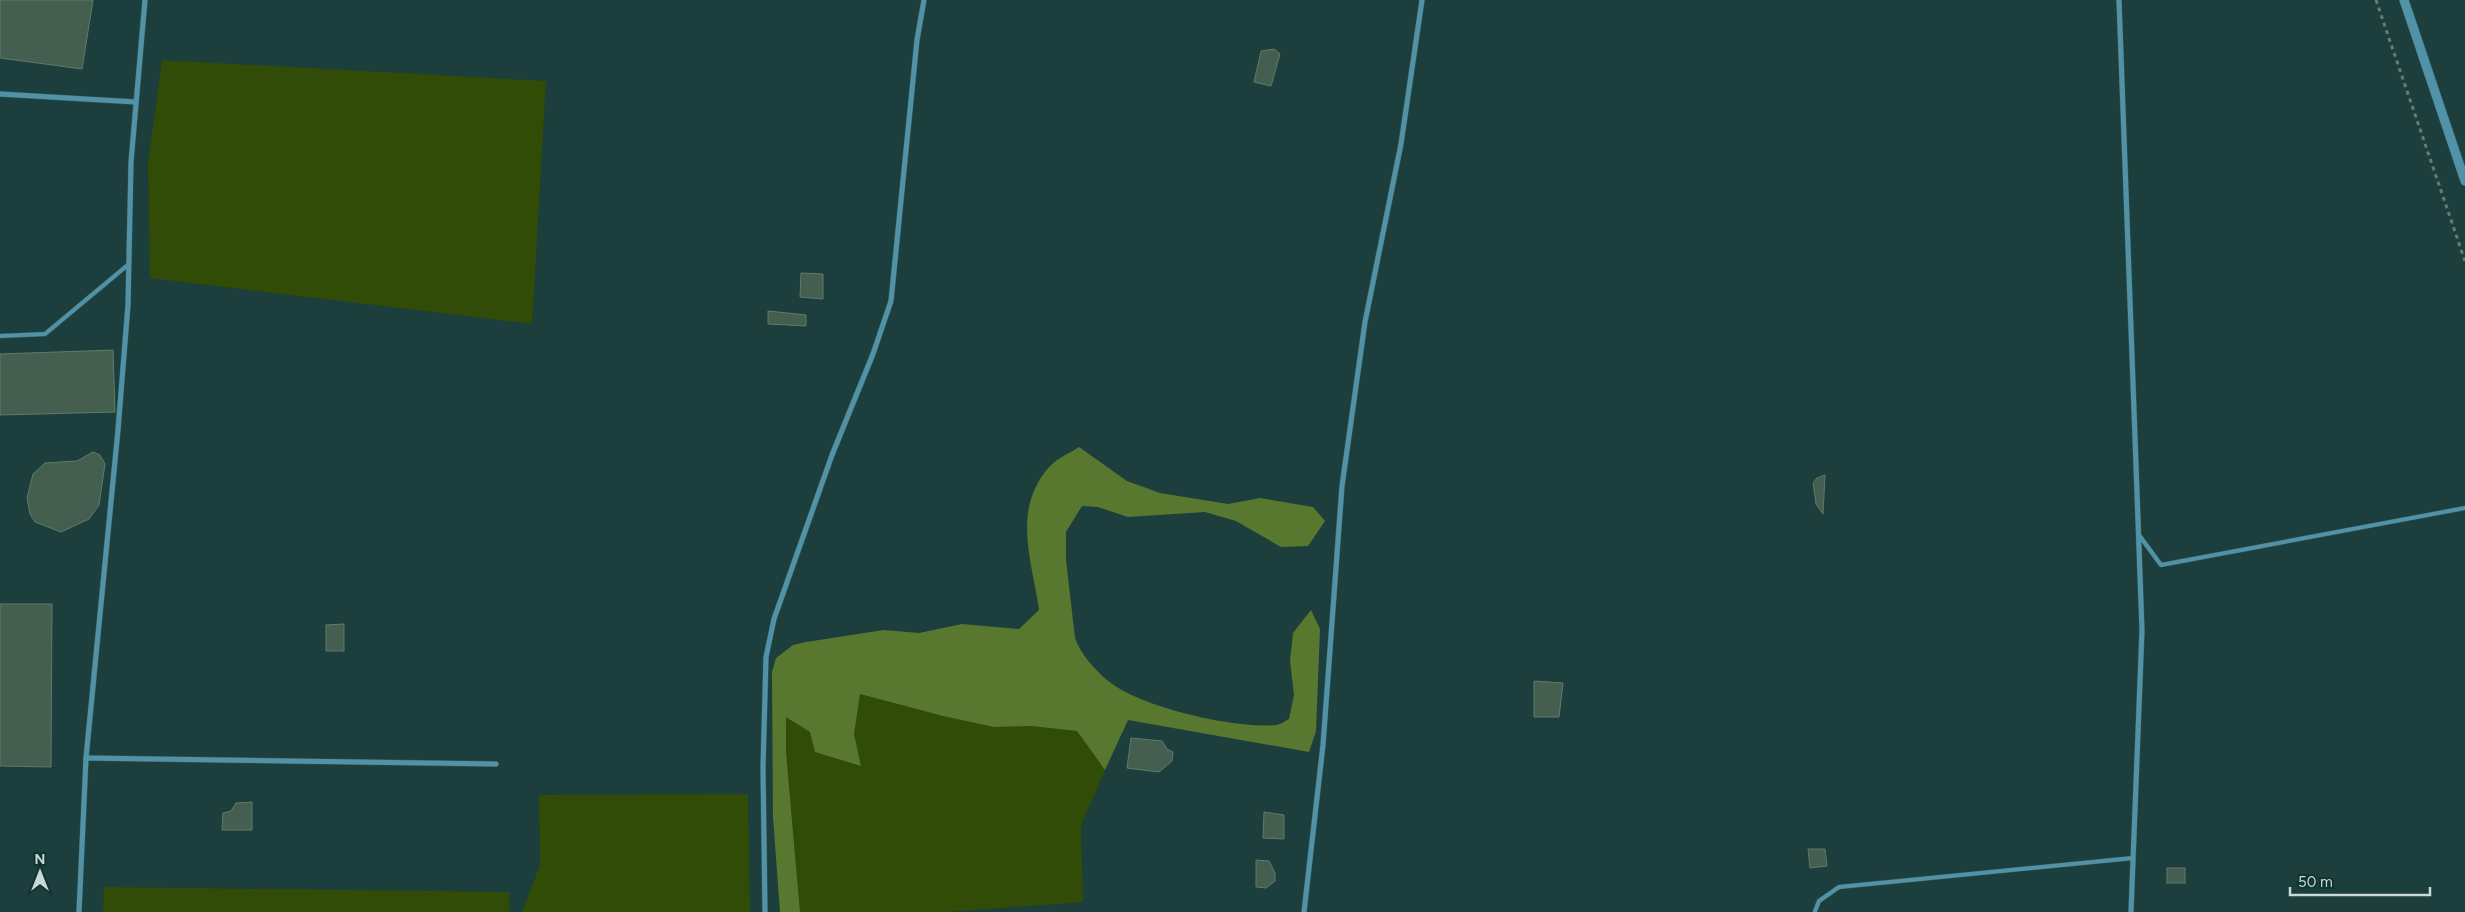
<svg xmlns="http://www.w3.org/2000/svg" width="2465" height="912" viewBox="0 0 2465 912" font-family="Figtree,sans-serif">
<style>
.green{fill:#314c06}
.forest{fill:#587830}
.building{fill:#445f50;stroke:#5f7b6b}
.lines{fill:none;stroke-linecap:round;stroke-linejoin:round}
.service-casing{stroke:#3b5a58;stroke-width:5}
.minor-casing{stroke:#3b5a58;stroke-width:6}
.tertiary-casing{stroke:#3b5a58;stroke-width:10}
.path{stroke:#617d7b;stroke-width:3;stroke-dasharray:4 4;stroke-linecap:butt}
.service{stroke:#5093a8;stroke-width:4}
.minor{stroke:#5093a8;stroke-width:5}
.tertiary{stroke:#5093a8;stroke-width:9}
</style>
<rect width="100%" height="100%" fill="#1c3e3c"/>
<g class="green">
<path d="M162,60L546,81L532,324L150,278L148,163Z"/>
<path d="M860,694L943,716L994,727L1031,726L1077,731L1105,770L1081,825L1083,902L947,912H800L786,752V716L861,765L854,734Z"/>
<path d="M748,794L750,912H522L540,865L539,795Z"/>
<path d="M104,887L509,892L510,912H103Z"/>
</g>
<path class="forest" d="M1079,447L1127,481L1160,493L1228,504L1260,498L1313,507L1325,521L1308,546L1281,547L1236,521L1205,512L1128,517L1098,507L1082,506L1066,532V560L1075,638C1080,653 1095,670 1107,680C1138,707 1235,729 1276,725C1280,725 1285,721 1289,719L1294,695L1290,661L1293,633L1311,610L1320,629L1316,731L1309,752L1128,720L1105,770L1077,731L1031,726L994,727L943,716L860,694L854,734L861,766L815,752L810,732L786,717V752L800,912H780L773,817L772,672L776,658L793,645L806,642L884,630L919,633L962,624L1019,629L1039,610C1032,560 1011,509 1050,466C1058,458 1070,453 1079,447Z"/>
<g class="building">
<path d="M0,0H93L82,69L0,58Z"/>
<path d="M1274,49L1280,54L1271,86L1254,82L1261,51Z"/>
<path d="M801,273L823,274V299L800,297Z"/>
<path d="M768,311L806,315V326L768,324Z"/>
<path d="M113,350L115,412L0,415V354Z"/>
<path d="M93,452L100,455L105,464L99,505L89,519L61,532L35,522L30,514L27,498L33,474L45,463L77,461Z"/>
<path d="M1825,475L1823,514L1816,504L1813,483L1817,478Z"/>
<path d="M0,604H52L51,767L0,766Z"/>
<path d="M344,624V651H326V625Z"/>
<path d="M1534,681L1563,683L1559,717H1534Z"/>
<path d="M1131,738L1162,741L1167,749L1173,752L1172,761L1159,772L1127,768Z"/>
<path d="M252,802V830H222L223,813L231,811L236,803Z"/>
<path d="M1264,812L1284,815V839L1263,838Z"/>
<path d="M1808,849H1825L1827,866L1810,868Z"/>
<path d="M1256,860L1269,861L1275,873V881L1266,888L1256,887Z"/>
<rect x="2167" y="868" width="18" height="15"/>
</g>
<g class="lines">
<g class="service-casing">
<g id="service">
<path d="M0,336L45,334L129,264"/>
<path d="M2139,535L2161,565L2465,508"/>
<path d="M1815,911L1819,901L1839,887L2133,858"/>
</g>
</g>
<g class="minor-casing">
<g id="minor">
<path d="M2119,0L2142,630L2131,912"/>
<path d="M0,94L136,102"/>
<path d="M86,758L496,764"/>
<path d="M79,912L86,758L118,430L128,305L131,162L145,0"/>
<path d="M765,912L763,768L766,657L774,619L832,455L873,354L891,301L917,40L924,0"/>
<path d="M1304,912L1323,745L1342,486L1365,322L1401,144L1422,0"/>
</g>
</g>
<g class="tertiary-casing">
<path id="tertiary" d="M2404,0L2465,181"/>
</g>
<path class="path" d="M2376,0L2465,261"/>
<use href="#service" class="service"/>
<use href="#minor" class="minor"/>
<use href="#tertiary" class="tertiary"/>
</g>
<g transform="translate(40 872)" stroke="#113432" stroke-width="4" paint-order="stroke">
<path d="M0-4L9 19L0 12L-9 19Z" fill="#c7dad8"/>
<text y="-8" font-size="14" font-weight="bold" text-anchor="middle" fill="#c7dad8">N</text>
</g>
<path d="M2290 887v8h140v-8" fill="none" stroke="#c7dad8" stroke-width="2.5"/>
<text x="2298" y="887" font-size="15" fill="#c7dad8" stroke="#113432" stroke-width="4" paint-order="stroke">50 m</text>
</svg>
